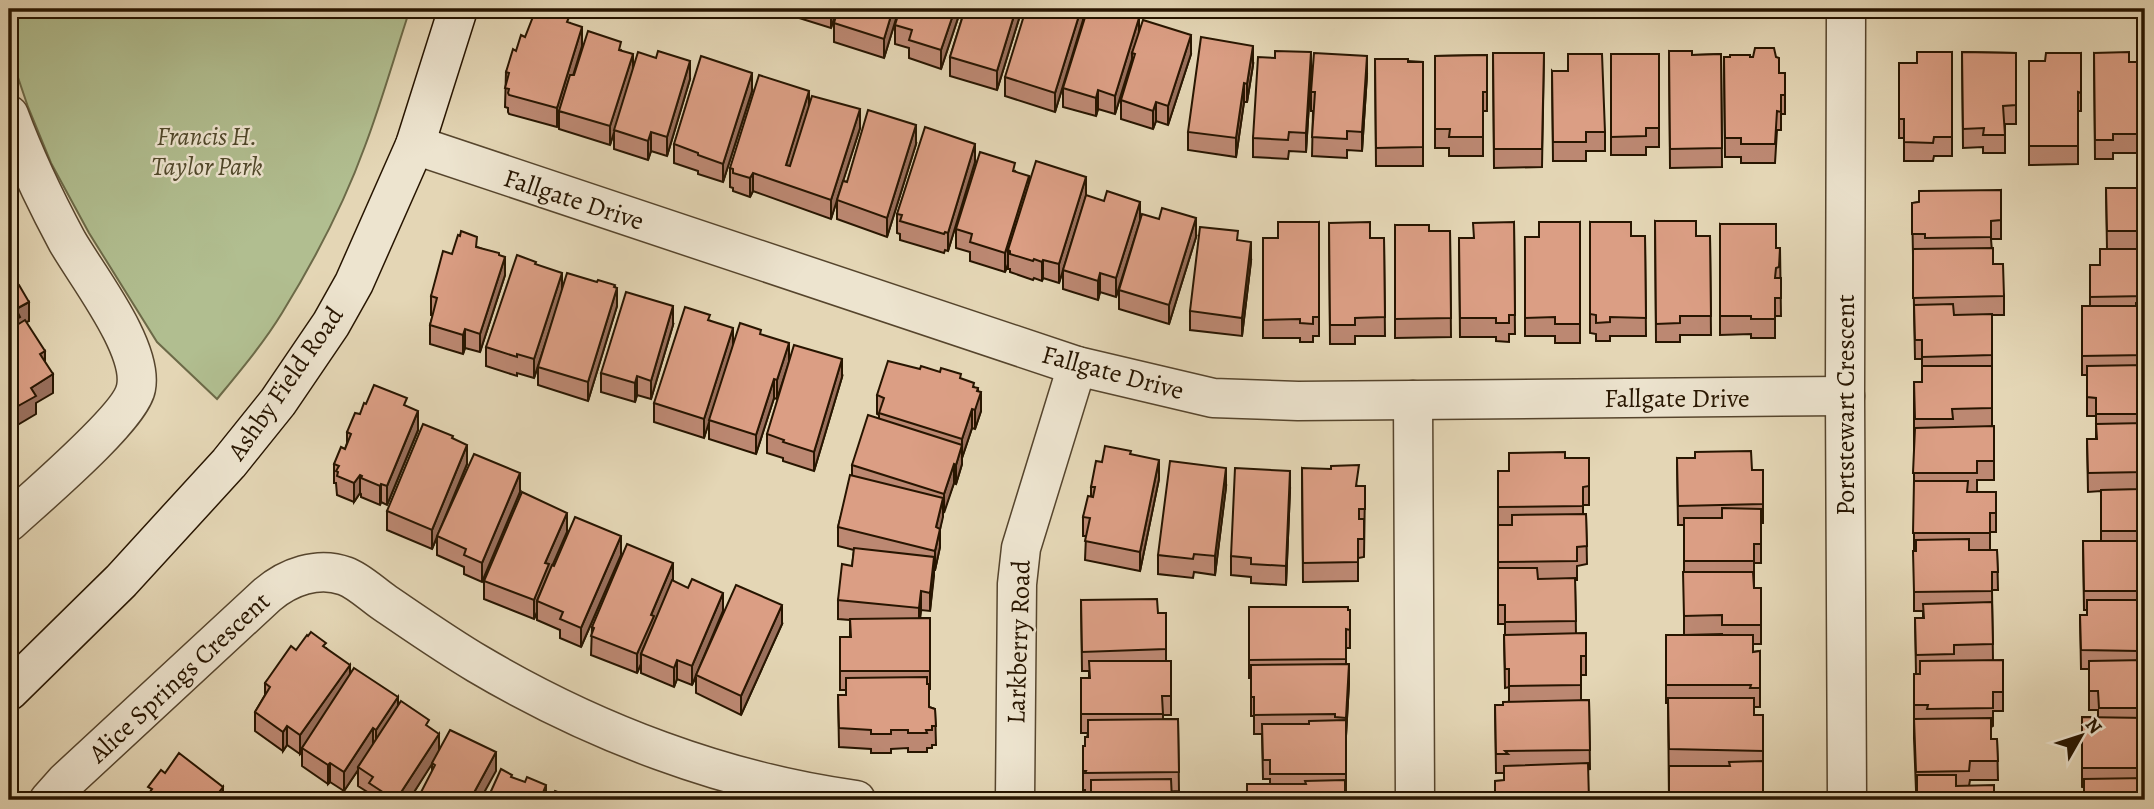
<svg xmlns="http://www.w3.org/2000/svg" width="2154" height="809" viewBox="0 0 2154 809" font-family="Alegreya,serif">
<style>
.green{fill:#b1be90;stroke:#6c6a48;stroke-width:2}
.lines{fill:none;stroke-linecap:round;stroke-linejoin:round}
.street-casing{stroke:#56452d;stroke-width:41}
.secondary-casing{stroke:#271500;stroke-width:41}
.street{stroke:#ede4cf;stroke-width:38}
.secondary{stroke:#ede4cf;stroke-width:38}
.wall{fill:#bc8872;stroke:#271500;stroke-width:2}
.shaded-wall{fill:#996f5c;stroke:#271500;stroke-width:2}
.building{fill:#db9e84;stroke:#271500;stroke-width:2}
.labels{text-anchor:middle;stroke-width:5;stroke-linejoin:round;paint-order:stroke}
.park-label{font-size:26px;font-style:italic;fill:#50482b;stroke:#ede4cf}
.street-label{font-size:26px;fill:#271500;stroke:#ede4cf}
</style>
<rect width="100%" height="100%" fill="#e4d6b5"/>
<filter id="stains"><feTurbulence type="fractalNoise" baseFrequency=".00286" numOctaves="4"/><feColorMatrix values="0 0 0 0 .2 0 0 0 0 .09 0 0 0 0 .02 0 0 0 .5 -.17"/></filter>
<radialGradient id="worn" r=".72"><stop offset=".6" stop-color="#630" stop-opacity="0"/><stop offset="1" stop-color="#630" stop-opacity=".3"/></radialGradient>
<path class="green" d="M9,9H410C395,54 382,101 365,146C344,204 314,261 282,313C263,344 240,371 217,399L157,342L89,233L51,163L28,107L9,51Z"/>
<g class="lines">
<g class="street-casing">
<g id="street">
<path d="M1846,9L1845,396L1847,800"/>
<path d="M9,115C25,158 45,200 67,241C87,276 144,348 136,388C131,417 35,498 9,522"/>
<path d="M415,145L1077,366L1213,398L1298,401L1845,396"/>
<path d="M1413,400L1415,800"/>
<path d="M49,800L65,782L267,595C288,577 318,566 345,576C359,581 373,595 385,603C416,624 446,645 478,664C593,732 724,782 856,800"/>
<path d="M1015,800L1017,584L1021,548L1077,366"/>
</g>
</g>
<g class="secondary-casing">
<path id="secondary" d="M9,691L121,581L229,463L278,402L331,324L354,283L415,145L458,9"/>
</g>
<use href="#street" class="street"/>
<use href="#secondary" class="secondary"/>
</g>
<g class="wall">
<path d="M797,9H837L831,28L799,18V9Z"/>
<path d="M899,9L884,58L834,42V23Z"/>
<path d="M900,9H961L941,69L909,58V48L895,44V25Z"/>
<path d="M965,9H1022L997,90L950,76V57Z"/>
<path d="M1083,9V20L1055,112L1005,96V77Z"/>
<path d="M570,23L582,46L573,75L621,50L633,69L690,79L667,156L651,151L648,160L614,149V132L610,145L559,129V121L557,127L509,114L508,112V108L505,107L506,72L516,51L525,37Z"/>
<path d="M1139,32L1191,54L1168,125L1156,121L1153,129L1121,119V100L1132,65V59L1115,114L1098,109L1096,116L1063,107V88Z"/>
<path d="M1669,51L1692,55L1721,54L1722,167L1670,168Z"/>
<path d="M1952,52V156H1934L1933,161H1904V138H1899V63H1917Z"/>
<path d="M1962,52L2016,53V124H2005V153H1983V147L1963,148Z"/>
<path d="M1493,53H1544L1542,167L1494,168Z"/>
<path d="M2081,53V111H2078V164L2029,165V61H2045Z"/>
<path d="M2094,53L2129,62H2145V153H2113V159H2095Z"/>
<path d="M1611,54H1659V147H1646V155H1611Z"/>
<path d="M1487,55V111H1483V156H1449V148H1435V56Z"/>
<path d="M1724,57H1750L1779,73L1785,95V114H1781V130H1777L1775,163H1741V157H1725Z"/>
<path d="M1275,58L1311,71L1306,152L1289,151L1288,159L1253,157V138Z"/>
<path d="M1375,59L1423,62V166H1376Z"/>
<path d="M1253,65L1247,102H1244L1236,157L1188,150V132Z"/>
<path d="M1552,71L1605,132V151H1586V161H1553Z"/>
<path d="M1367,75L1362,151L1347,150V158L1312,156L1313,111H1311V92Z"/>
<path d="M752,91L723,182L698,174V171L674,163V144Z"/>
<path d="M809,104L860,128L843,181L847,182L916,144L887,237L837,219V200L842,183L831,219L753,191L750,197L733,191V188L730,187V168Z"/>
<path d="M975,162L948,251L945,250L944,253L900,240V234L897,233V214Z"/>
<path d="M1015,171L1029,184L1086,196L1059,283L1043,278L1042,281L1034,278L1033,280L1010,272V269H1008V264L1005,272L970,261V252L956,248V229Z"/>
<path d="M2106,188H2145V800L2082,787V717H2098V710H2089V669H2081L2080,615H2087V610H2084L2083,541H2101V491L2088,492L2087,439H2096V416H2087V375H2082V306H2090V265H2100L2107,249Z"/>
<path d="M2001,190V239H1991L1993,264L2004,296V315H1992V426H1994V480H1977V492H1996V532H1990V550H1997L1998,590H1992L1993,660L2003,692V711H1993V726L1991,727V739H1997L1998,780H1970L1969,786L1916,790L1914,738V674H1916L1915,618H1923V611H1914V382H1922V359H1915L1912,203Z"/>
<path d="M1140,221L1116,297L1100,292L1098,300L1063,289V270Z"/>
<path d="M1655,221L1696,236H1710L1711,335H1680V342H1656Z"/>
<path d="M1319,222V336H1313V342H1300V338H1263V238H1278Z"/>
<path d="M1514,222L1515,334H1509V342L1496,341V337H1460L1459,238H1473Z"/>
<path d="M1580,222V343H1555V336H1525V237H1539Z"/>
<path d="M1590,222L1631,236H1645L1646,336H1610V341H1596V334L1590,333Z"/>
<path d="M1329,223L1370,238H1384L1385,336H1355V344H1330Z"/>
<path d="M1720,224L1776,248H1780L1781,316H1775V338H1751V334L1720,335Z"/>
<path d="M1395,225L1429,231H1450L1451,337L1395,338Z"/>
<path d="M1196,237L1169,324L1119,309V290Z"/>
<path d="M477,247L499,255L505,275L480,352L465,348L463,354L430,344V325L433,315H431V296L452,254Z"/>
<path d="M1251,261L1242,336L1190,330V311Z"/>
<path d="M536,265L562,290L615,287L617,306L588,401L538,385V367L541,358L534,378L517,373V376L486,366V347Z"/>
<path d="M710,321L733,344L761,335L789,362L777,399L774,398L756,454L709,439V421L704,438L654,422V403Z"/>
<path d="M673,325L651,399L637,395L635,402L601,392V373Z"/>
<path d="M842,377L814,471L783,461V458L767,453V434Z"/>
<path d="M961,379L974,387L978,392L981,411L975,429L972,428L962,458V464L956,484L954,483L943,513L940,529V547L935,570H934L930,611L921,610L920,618H930V689H929V707L935,709L936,745H932V748H927V752H908V748L891,749V753H871V749L839,747L838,695H846V690H840V637H850V620L838,619V600L852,566L854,550L838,546V527L852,475V465L879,418V415L877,414V395Z"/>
<path d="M407,407L418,430L387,505L381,502L380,505L361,497V494L360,493L354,502L337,495L336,483H334V464L345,449L347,443V432L360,414Z"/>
<path d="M453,439L467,464L438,535L520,492L482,582L464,574V567L437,555V537L432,549L387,530V511Z"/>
<path d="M1131,455L1159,479L1140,571L1085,560L1086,536H1083V517L1091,496V487L1102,462Z"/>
<path d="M1565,458H1589V505H1583V514H1586L1587,564L1577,566V580H1575L1576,634L1586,633V675H1581V700H1589L1590,769L1504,780V773H1496L1495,705H1503L1509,701V687L1505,688L1504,635H1505V624H1498V471H1509Z"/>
<path d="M1677,458L1752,470H1763V523H1761V563H1754V588H1761V644H1753V652L1760,651V707H1754V715H1763V800H1669L1668,703H1666V635H1722V634L1684,635V525H1678Z"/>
<path d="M1302,468L1358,486H1365L1364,557L1358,558V581L1303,582Z"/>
<path d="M1226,487L1215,575L1194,572L1193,578L1158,574V555Z"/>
<path d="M1290,490L1286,585L1251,583V577L1231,575V556Z"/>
<path d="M567,532L552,565L554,566L621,555L581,647L560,638V630L537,620V612L534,619L484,599V581Z"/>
<path d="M673,581L723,611L712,638L782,624L741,715L696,693V677L692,685L677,679L674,687L641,673V664L637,673L591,655L592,627Z"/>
<path d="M1081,600L1158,613H1166V661H1171V715H1163V719H1178L1179,791L1091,796V792H1085V790H1083V746H1085L1088,733H1081V678H1089V671H1082Z"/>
<path d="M1249,607L1350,610V648H1346V664L1349,683L1346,736V793L1270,784V779H1263L1262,734H1254V716H1251V678H1249Z"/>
<path d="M326,648L350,675L398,705L429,728L439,751L496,771L432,770V763L409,800H369V793L358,786V770L344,791L330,782L328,784L302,766V752L300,754L287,745L283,751L255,731V712L265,695V683L296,650Z"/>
</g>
<g class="shaded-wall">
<path d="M831,9H837L831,28Z"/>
<path d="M893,9H899L884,58V39Z"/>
<path d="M955,9H961L941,69V50Z"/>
<path d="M1016,9H1022L997,90V71Z"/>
<path d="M1081,9H1083V20L1055,112V93Z"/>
<path d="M1139,18V37L1132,53V59L1115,114V96Z"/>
<path d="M582,27V46L562,112L559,111V121L557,127V108Z"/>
<path d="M1191,35V54L1168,125V106Z"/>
<path d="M1253,46V65L1247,102V84Z"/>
<path d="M1311,52V71L1306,152V133Z"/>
<path d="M633,54V73L610,145V126Z"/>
<path d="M1367,56V75L1362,151V132Z"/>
<path d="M690,61V79L667,156V137Z"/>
<path d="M752,73V91L723,182V164Z"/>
<path d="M1244,83V102L1236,157V138Z"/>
<path d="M1098,90V109L1096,116V98Z"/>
<path d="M809,91V110L786,183V165Z"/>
<path d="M1156,102V121L1153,129V111Z"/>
<path d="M860,109V128L831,219V200Z"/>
<path d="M916,125V144L887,237V218Z"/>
<path d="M651,132V151L648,160V141Z"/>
<path d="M975,144V162L948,251V233Z"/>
<path d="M753,173V191L750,197V178Z"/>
<path d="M1029,176V195L1008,250V264L1005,272V253Z"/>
<path d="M1086,177V196L1059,283V264Z"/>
<path d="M1140,202V221L1116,297V278Z"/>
<path d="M1196,218V237L1169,324V305Z"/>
<path d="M1251,242V261L1242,336V318Z"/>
<path d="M505,257V275L480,352V334Z"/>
<path d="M1043,260V278L1042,281V262Z"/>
<path d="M562,273V292L534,378V359Z"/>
<path d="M1100,273V292L1098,300V281Z"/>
<path d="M617,288V306L588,401V382Z"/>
<path d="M29,302V321L20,325L9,342V323L16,309Z"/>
<path d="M673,306V325L651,399V381Z"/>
<path d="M733,328V347L704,438V419Z"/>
<path d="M465,329V348L463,354V335Z"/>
<path d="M789,343V362L777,399V380Z"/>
<path d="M45,351V370L40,354Z"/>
<path d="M842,359V377L814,471V452Z"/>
<path d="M53,374V393L36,403V414L9,430V411L31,388Z"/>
<path d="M637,376V395L635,402V383Z"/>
<path d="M774,379V398L756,454V435Z"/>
<path d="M978,388V401L981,392V411L975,429V410Z"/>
<path d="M972,409V428L962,458V439Z"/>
<path d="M418,411V430L387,505V486Z"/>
<path d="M467,445V464L432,549V530Z"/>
<path d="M962,445V464L956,484V465Z"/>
<path d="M1159,460V479L1140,571V552Z"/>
<path d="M954,464V483L944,513V494Z"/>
<path d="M1226,468V487L1215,575V556Z"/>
<path d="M1290,471V490L1286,585V566Z"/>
<path d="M520,473V492L482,582V563Z"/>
<path d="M360,475V493L354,502V483Z"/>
<path d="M381,484V502L380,505V486Z"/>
<path d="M943,498V517L936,546V527Z"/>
<path d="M567,513V532L537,601V612L534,619V600L545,563Z"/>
<path d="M940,529V547L935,570V551Z"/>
<path d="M621,536V555L581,647V628Z"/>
<path d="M934,557V576L930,611V593Z"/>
<path d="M673,563V582L641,654V664L637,673V654L651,615Z"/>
<path d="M921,591V610L919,627V608Z"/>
<path d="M723,593V611L692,685V666Z"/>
<path d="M782,605V624L741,715V696Z"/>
<path d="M677,660V679L674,687V668Z"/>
<path d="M1349,664V683L1346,736V718Z"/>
<path d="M350,665V684L302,748V752L300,754V735Z"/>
<path d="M398,697V715L376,749V730Z"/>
<path d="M287,726V745L283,751V732Z"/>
<path d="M373,728V747L358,767V770L344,791V772Z"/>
<path d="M439,734V753L409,800H396Z"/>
<path d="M496,752V771L480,800H470Z"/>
<path d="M330,763V782L328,784V765Z"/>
<path d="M546,785V800H540Z"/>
<path d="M223,787V800H213Z"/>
</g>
<g class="building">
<path d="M536,9H549L570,15L567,22L582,27L557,108L509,95L508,93L509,89L505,88L509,73L506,72L513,49L516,51L521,35L525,37Z"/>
<path d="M838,9H893L884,39L834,23Z"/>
<path d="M900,9H955L941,50L909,40L912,30L895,25Z"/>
<path d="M965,9H1016L997,71L950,57Z"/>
<path d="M1026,9H1081L1055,93L1005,77Z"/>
<path d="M1105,9L1139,18L1115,96L1098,90L1096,98L1063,88L1087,11L1103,16Z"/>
<path d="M1143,20L1191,35L1168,106L1156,102L1153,111L1121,100L1135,54L1132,53Z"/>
<path d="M588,31L621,42L619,50L633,54L610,126L559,111L570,75H574Z"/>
<path d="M1201,37L1253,46L1247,84L1244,83L1236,138L1188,132Z"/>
<path d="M1755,48H1774L1776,57L1779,58V73H1785V95H1781V112L1777,111L1775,144H1741V138H1725L1724,57H1730V55H1750V57H1753Z"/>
<path d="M658,51L690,61L667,137L651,132L648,141L614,130L638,52L656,58Z"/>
<path d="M1275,51L1311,52L1306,133L1289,132L1288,140L1253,138L1258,57L1275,58Z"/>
<path d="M1669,51H1692V55L1721,54L1722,148L1670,149Z"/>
<path d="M1917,52H1952V137H1934L1933,143L1904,142V119H1899V63H1917Z"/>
<path d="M1962,52L2016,53V105L2003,106L2005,135H1983L1984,128L1963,129Z"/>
<path d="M2129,52V62H2145V134H2113V140H2095L2094,53Z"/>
<path d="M1314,53L1367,56L1362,132L1347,131V139L1312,137L1315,92H1311Z"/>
<path d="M1493,53H1544L1542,149H1494Z"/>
<path d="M2046,53H2081V93L2078,92V146H2029V61H2045Z"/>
<path d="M1568,54H1602L1605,132H1586V142H1553L1552,71H1568Z"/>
<path d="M1611,54H1659V128H1646V136L1611,137Z"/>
<path d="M1487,55V92H1483V137H1449L1450,129H1435V56Z"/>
<path d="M701,56L752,73L723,164L698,155V153L674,144Z"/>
<path d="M1375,59H1408V62H1423V147L1376,148Z"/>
<path d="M759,75L809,91L786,165L790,166L812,96L860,109L831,200L753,173L750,178L733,173V169L730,168Z"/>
<path d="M868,110L916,125L887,218L837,200L843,181L847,182Z"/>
<path d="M925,127L975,144L948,233L945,232L944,234L900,221L902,215L897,214Z"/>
<path d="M980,152L1015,163L1013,171L1029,176L1005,253L970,242L972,234L956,229Z"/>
<path d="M1036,161L1086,177L1059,264L1043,260L1042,262L1034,259L1033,261L1010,254V251L1008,250Z"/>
<path d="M2106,188H2145V241V231H2107Z"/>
<path d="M2001,190V220L1991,221V237L1925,238V234H1912V203L1919,202V191Z"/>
<path d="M1107,191L1140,202L1116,278L1100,273L1098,281L1063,270L1086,195L1104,201Z"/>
<path d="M1162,208L1196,218L1169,305L1119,290L1142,214L1159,219Z"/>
<path d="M1655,221H1696V236H1710L1711,316H1680V323L1656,324Z"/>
<path d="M1278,222H1319V317H1313V324L1300,323V319L1263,320V238H1278Z"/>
<path d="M1370,222V238H1384L1385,317L1355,318V325H1330L1329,223Z"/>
<path d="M1514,222L1515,315H1509V323H1496V318H1460L1459,238H1474L1473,223Z"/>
<path d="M1539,222H1580V324H1555V317L1525,318V237H1539Z"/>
<path d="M1590,222H1631V236H1645L1646,318L1610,317V322L1596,323V315L1590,314Z"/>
<path d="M1720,224H1776V248H1780L1779,267L1776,268L1775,278H1781V298H1775V319H1751V316H1720Z"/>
<path d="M1395,225H1429V231H1450L1451,318L1395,319Z"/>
<path d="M1200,227L1238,231L1237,240L1251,242L1242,318L1190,311Z"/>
<path d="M461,231L477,237L476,247L499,253V255L505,257L480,334L465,329L463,335L430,325L437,298L431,296L443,251L452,254L458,235L460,236Z"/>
<path d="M1993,248V264H2003L2004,296L1913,298V249Z"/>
<path d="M2100,249H2145V296L2090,297V265H2100Z"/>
<path d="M517,255L536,262L535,264L562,273L534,359L517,354V357L486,347Z"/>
<path d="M567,273L597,282L598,280L615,285L614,287L617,288L588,382L538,367Z"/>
<path d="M19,285L29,302L16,309L20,317L9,323V289V290Z"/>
<path d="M626,292L673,306L651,381L637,376L635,383L601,373Z"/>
<path d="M2136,303H2145V355L2082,356V306H2136Z"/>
<path d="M1953,304L1954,315L1992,314V355L1922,357V340H1915L1914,305Z"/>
<path d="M685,307L710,315L708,320L733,328L704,419L654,403Z"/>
<path d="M25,320L45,351L40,354L53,374L31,388L36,396L9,411V330Z"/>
<path d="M740,323L761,330L760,334L789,343L777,380L774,379L756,435L709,420Z"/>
<path d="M794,345L842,359L814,452L783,442L784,440L767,434Z"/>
<path d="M888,361L920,369L921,366L940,372L941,368L961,374L960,378L974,383L973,387L978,388L977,391L981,392L975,410L972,409L962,439L879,413L884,398L877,395Z"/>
<path d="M2145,365V414H2096V398L2087,397V366Z"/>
<path d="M1922,366H1992V408L1952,409L1953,419H1915L1914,382H1922Z"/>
<path d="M374,385L407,398L404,405L418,411L387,486L381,484L380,486L361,478L362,476L360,475L354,483L337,476L338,472L336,471L339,466L334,464L341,447L345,449L351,434L347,432L355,413L360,414L364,403L366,404Z"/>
<path d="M868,415L962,445L956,465L954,464L944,494L852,465Z"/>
<path d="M2145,423V472L2088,473L2087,439H2097L2096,424Z"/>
<path d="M423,424L453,436L452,438L467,445L432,530L387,511Z"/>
<path d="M1994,426V461H1977V473H1913L1915,428Z"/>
<path d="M1105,446L1131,451L1130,454L1159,460L1140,552L1085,541L1090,518L1083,517L1088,496L1093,497L1095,487H1091L1096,461L1102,462Z"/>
<path d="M1751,451L1752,470H1763V504L1678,506L1677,458H1695V452Z"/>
<path d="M1565,452V458H1589V486L1583,487V506L1498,507V471H1509V453Z"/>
<path d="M474,454L520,473L482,563L464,555L466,549L437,536Z"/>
<path d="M1170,461L1226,468L1215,556L1194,554L1193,559L1158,555Z"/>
<path d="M1359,465L1356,486H1365V509H1359V519H1364V539H1358V562L1303,563L1302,468L1331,469V466Z"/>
<path d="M1235,468L1290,471L1286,566L1251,564V558L1231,556Z"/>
<path d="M850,475L943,498L936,527L940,529L935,551L838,527Z"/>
<path d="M2145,479V531H2101V490L2140,489L2139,480Z"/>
<path d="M1914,481H1968L1967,492H1996V513H1990V533H1913Z"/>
<path d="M522,492L567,513L545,563L549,564L534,600L484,581Z"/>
<path d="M1722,508L1761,509V544H1754V561H1684V518H1722Z"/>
<path d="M1586,514L1587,546L1577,547V561L1498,562V525H1512V515Z"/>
<path d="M575,517L621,536L581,628L560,619L563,612L537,601L552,565L554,566Z"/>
<path d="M2138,538H2145V591H2084L2083,541H2138Z"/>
<path d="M1969,539V550H1997L1998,572H1992V591L1914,592L1913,551H1916V540Z"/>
<path d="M627,544L673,563L651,615L654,616L637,654L591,636L594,628L592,627Z"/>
<path d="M854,548L934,557L930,593L921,591L919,608L838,600L842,564L852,566Z"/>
<path d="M1498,568H1537L1538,579L1575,578L1576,621L1505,622V605H1498Z"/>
<path d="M1683,572H1753L1754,588H1761V625H1722V615L1684,616Z"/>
<path d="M692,579L723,593L692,666L677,660L674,668L641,654L672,580L688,588Z"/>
<path d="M736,585L782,605L741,696L696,675Z"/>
<path d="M1157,599L1158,613H1166V649L1082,652L1081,600Z"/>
<path d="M2087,600H2145V654H2138V651L2081,650L2080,615H2087Z"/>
<path d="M1992,602L1993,644L1954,645V654L1916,655L1915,618H1924L1923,604Z"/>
<path d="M1249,607H1348V610H1350V630L1346,629V659L1249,660Z"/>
<path d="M930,618V671H840V637H851L850,619Z"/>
<path d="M311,632L326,643L323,646L350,665L300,735L287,726L283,732L255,712L270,687L265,683L291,646L296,650L307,635L308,636Z"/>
<path d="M1586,633V656H1581V685L1509,686V669H1505L1504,635Z"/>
<path d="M1666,635H1753V652L1760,651V688H1750L1751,685H1666Z"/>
<path d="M2003,660V692H1993V708L1927,709L1928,705H1914V674H1920V661Z"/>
<path d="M2145,660V708H2099L2098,691H2089V661Z"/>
<path d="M1089,661H1171V696H1162L1163,714H1081V678H1090Z"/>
<path d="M1349,664L1346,718L1335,717V714L1254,715V697H1251V665Z"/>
<path d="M354,668L398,697L376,730L373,728L344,772L330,763L328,765L302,748Z"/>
<path d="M927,677V684H929V707L935,709L936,726H932V730H926L927,733H908V730H891V734H871V730L839,728L838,695H846V678Z"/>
<path d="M1668,698H1754V715H1763V751L1669,749Z"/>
<path d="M1589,700L1590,750L1505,751L1508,754H1496L1495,705H1503V702Z"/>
<path d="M401,701L429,720L426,725L439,734L396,800H395L369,783L373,777L358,767Z"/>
<path d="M2082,717L2145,718V771H2138V768H2082Z"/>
<path d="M1991,718V739H1997L1998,761H1970L1969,771L1916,772L1914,719Z"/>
<path d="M1178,719L1179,772L1085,773L1086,771H1083V746H1085V737H1088V720Z"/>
<path d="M1346,720V774H1270V760H1263L1262,724H1309V721Z"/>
<path d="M450,730L496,752L470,800H417L435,765L432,763Z"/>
<path d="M179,753L223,787L213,800H144L152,789L148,787L161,770L165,773Z"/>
<path d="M1763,761V800H1669V766H1730L1729,762Z"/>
<path d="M1588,763L1589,800H1495V781L1504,780V766Z"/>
<path d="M501,769L512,775L511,777L525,782L527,777L546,785L540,800H487Z"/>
<path d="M1917,775H1956V786L1994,785V800H1917Z"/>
<path d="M2145,778V800H2084V779Z"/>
<path d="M1171,779L1172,800H1081V796H1091V780Z"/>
<path d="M1345,780V800H1247V784H1306L1305,781Z"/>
<path d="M555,791L570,797L571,795L584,800H551Z"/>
</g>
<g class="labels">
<g class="park-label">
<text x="207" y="145">Francis H.<tspan x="207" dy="30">Taylor Park</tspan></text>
</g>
<g class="street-label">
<text transform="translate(574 199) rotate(18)" y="9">Fallgate Drive</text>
<text transform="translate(1113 372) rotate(15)" y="9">Fallgate Drive</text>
<text transform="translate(285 383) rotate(-55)" y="9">Ashby Field Road</text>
<text x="1677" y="407">Fallgate Drive</text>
<text transform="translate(1845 405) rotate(-90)" y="9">Portstewart Crescent</text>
<text transform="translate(1018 642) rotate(-88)" y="9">Larkberry Road</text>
<text transform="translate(179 677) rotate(-43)" y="9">Alice Springs Crescent</text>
</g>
</g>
<rect width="2154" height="809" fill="none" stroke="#e4d6b5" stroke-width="35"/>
<rect x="10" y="10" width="2133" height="788" fill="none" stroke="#271500" stroke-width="3.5"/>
<rect x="18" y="18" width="2119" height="774" fill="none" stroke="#271500" stroke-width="2"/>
<g transform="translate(2081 736) rotate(51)" stroke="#ede4cf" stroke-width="5" paint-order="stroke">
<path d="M0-5L12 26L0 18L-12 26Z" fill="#271500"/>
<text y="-10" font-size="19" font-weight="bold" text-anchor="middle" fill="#271500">N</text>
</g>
<rect width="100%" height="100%" filter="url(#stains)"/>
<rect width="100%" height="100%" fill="url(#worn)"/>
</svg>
